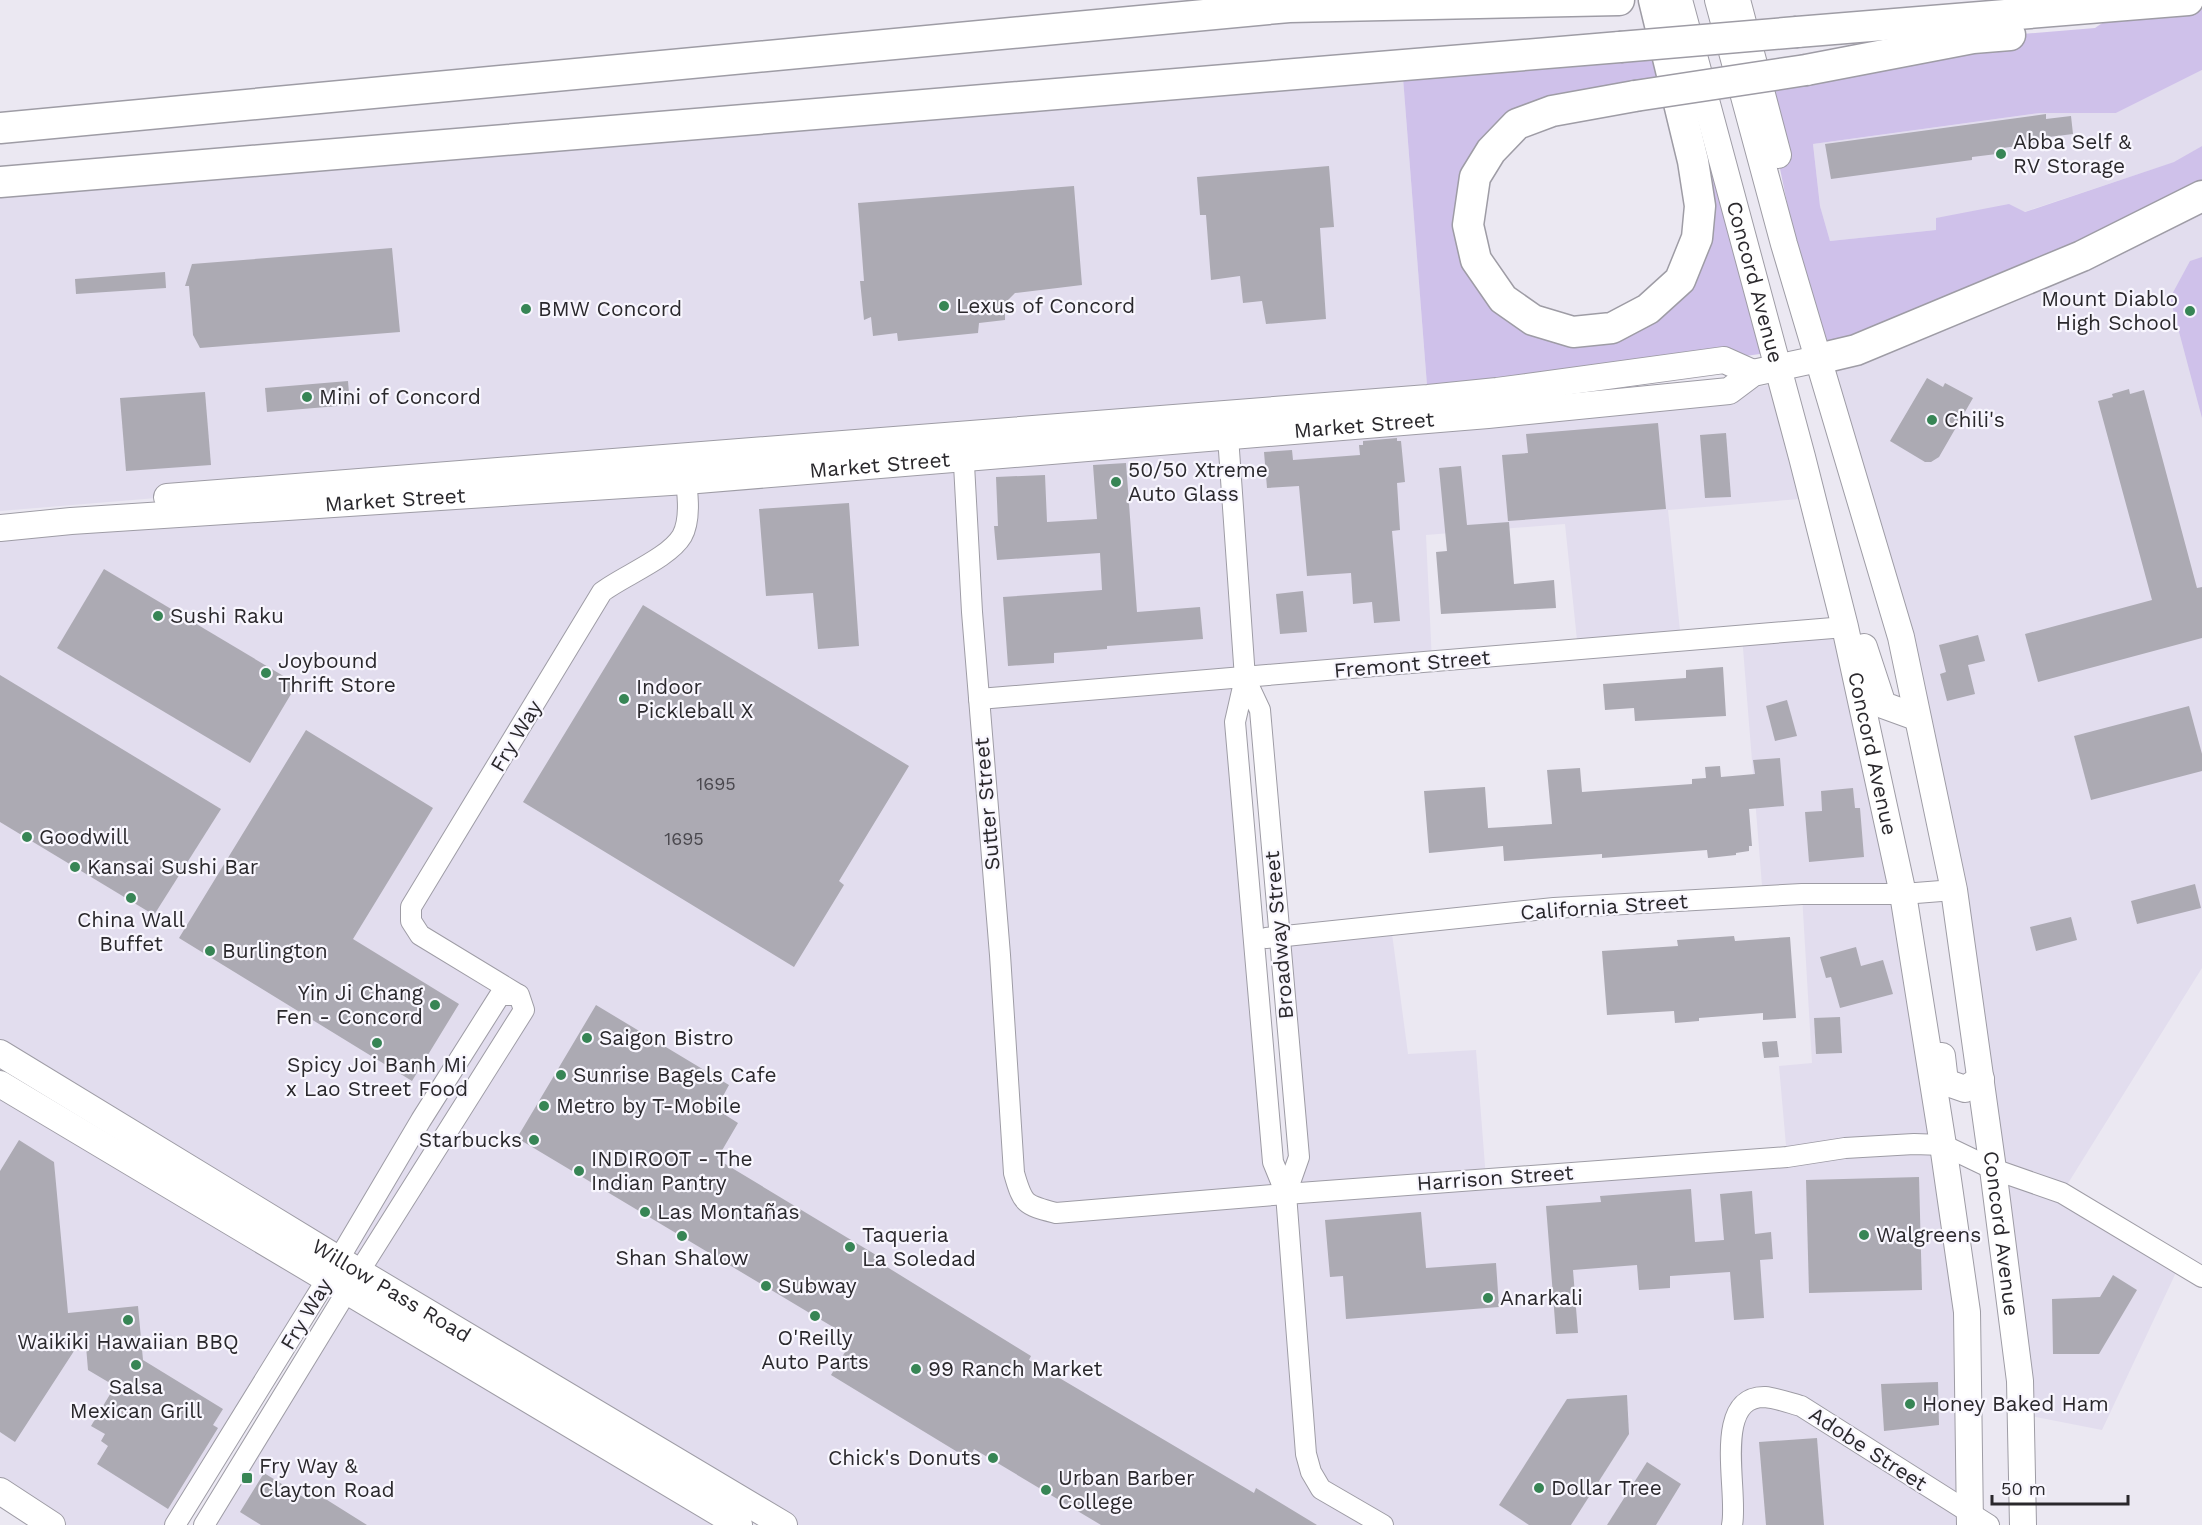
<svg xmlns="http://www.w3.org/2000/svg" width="2202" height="1525" viewBox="0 0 2202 1525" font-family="'Work Sans',sans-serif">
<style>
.built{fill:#e2ddee}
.green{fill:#cfc1ea;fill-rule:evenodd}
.building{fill:#acaab3}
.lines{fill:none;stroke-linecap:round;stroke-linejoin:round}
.minor-casing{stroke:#9e9ca5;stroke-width:22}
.major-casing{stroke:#9e9ca5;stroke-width:28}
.highway-casing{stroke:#9e9ca5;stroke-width:33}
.minor{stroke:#fff;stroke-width:20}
.major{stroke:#fff;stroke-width:26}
.highway{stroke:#fff;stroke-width:30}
.highway-bridge-casing{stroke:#9e9ca5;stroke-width:33;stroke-linecap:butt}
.highway-bridge{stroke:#fff;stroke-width:30}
.poi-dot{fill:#378555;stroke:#f8f6fe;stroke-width:2}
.labels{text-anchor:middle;stroke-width:4.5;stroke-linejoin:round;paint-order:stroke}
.number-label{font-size:18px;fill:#4a484e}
.poi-label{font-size:21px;fill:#2a282c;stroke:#f8f6fe;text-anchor:start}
.street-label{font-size:21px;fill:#2a282c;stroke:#f8f6fe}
</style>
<rect width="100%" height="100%" fill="#ebe8f2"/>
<g class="built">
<path d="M1402,65L1428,398L447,474L0,511V182Z"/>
<path d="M2202,70V146L2175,162L2024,212L1937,218L1936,230L1830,241L1820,206L1813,144L2040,113H2116Z"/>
<path d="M2202,196V968L2062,1193L2180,1264L2102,1430L2021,1414L1954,890L1818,359Z"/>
<path d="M1782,383L1812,498L1668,510L1681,641L1578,650L1565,524L1426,535L1432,662L1245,678L1235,722L1285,1193L1299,1157L1278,937L1391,926L1408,1054L1476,1050L1486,1179L1787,1157L1779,1066L1812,1063L1802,895L1763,898L1742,636L1845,627L1943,1145L1970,1525H777L0,1053V528L1729,391Z"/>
<path d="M0,1084L327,1279L175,1525H52L0,1491Z"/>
<path d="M347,1291L739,1525H204Z"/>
</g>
<g class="green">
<path d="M2202,0V70L2116,113H2040L1813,144L1820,206L1830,241L1936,230V218L2009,204L2025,212L2174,162L2202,146V196L1818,359C1799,265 1782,171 1760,78L1973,38L2095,28L2129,5Z"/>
<path d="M1663,43L1703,85L1774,352L1497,391L1428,398L1402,65ZM1676,90L1697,238L1648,309L1613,328L1503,299L1468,225L1517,124Z"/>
<path d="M2202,257V418L2170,298L2190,261Z"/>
</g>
<g class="building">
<path d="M2046,114V119L2071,116L2073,134L2049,137L2050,141L2003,148L2005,153L1972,157V160L1831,179L1825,144Z"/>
<path d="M1329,166L1334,227L1320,228L1326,319L1266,324L1262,301L1243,303L1240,276L1211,280L1206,215H1200L1197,177Z"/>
<path d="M1074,186L1082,285L1015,293L1005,303V320L979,323L978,333L898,341L897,333L873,336L871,317L864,320L860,281H864L858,203Z"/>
<path d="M392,248L400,332L200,348L193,335L189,286H185L192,264Z"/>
<path d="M165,272L166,288L76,294L75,279Z"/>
<path d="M1927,378L1943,387L1945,383L1973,398L1939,457L1931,462H1925L1890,441Z"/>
<path d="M348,381L350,405L267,412L265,388Z"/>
<path d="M2129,389L2130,394L2144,390L2197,588L2202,587V638L2038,682L2025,634L2152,600L2098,401L2113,397L2112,394Z"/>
<path d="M205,392L211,465L126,471L120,398Z"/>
<path d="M1658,423L1666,509L1508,521L1502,455L1528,453L1526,434Z"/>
<path d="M1726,433L1731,497L1705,498L1700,435Z"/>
<path d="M1397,438V441H1401L1405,482L1397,483L1400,530L1392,531L1400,621L1374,623L1372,602L1353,604L1351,573L1307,576L1299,486L1267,488L1264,452L1292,450L1293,460L1360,455L1359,445H1363V441Z"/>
<path d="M1126,463L1137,612L1200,607L1203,639L1107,646V649L1054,653V663L1008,666L1003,597L1102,590L1100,553L997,560L994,526H998L996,477L1045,475L1047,522L1097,519L1093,465Z"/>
<path d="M1461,466L1467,525L1509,522L1514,584L1554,580L1556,608L1441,614L1436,552L1447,551L1439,468Z"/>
<path d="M849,503L859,646L818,649L813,593L766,596L759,509Z"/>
<path d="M104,569L297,684L250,763L57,648Z"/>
<path d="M1303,591L1307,632L1280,634L1276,594Z"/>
<path d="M643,605L909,766L839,881L844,885L794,967L523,802Z"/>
<path d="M1978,635L1985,661L1968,665L1975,694L1947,701L1940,674L1946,672L1939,645Z"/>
<path d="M1723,667L1726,716L1635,721L1634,708L1605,710L1603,684L1686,678V670Z"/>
<path d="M0,675L221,809L154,915L0,822Z"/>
<path d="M1787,700L1797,736L1775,741L1766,706Z"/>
<path d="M2189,706L2202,754V771L2091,800L2074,736Z"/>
<path d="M306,730L433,808L353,939L459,1004L412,1081L179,938Z"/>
<path d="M1780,758L1784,806L1749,809L1752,846H1749V851L1736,853V855L1708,858L1707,850L1602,858V854L1504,861L1503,846L1429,853L1424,791L1485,787L1488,828L1552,824L1547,770L1580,768L1582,792L1692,784V779L1706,778L1705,767L1720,766L1721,777L1755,774L1753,760Z"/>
<path d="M1853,788L1855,808H1860L1864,857L1809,862L1805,812L1822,811L1821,791Z"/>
<path d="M2195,884L2201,908L2137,924L2131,901Z"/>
<path d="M2071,917L2077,940L2036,951L2030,927Z"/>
<path d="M1734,936L1735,941L1790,937L1796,1018L1763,1020V1013L1699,1018V1021L1675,1023L1674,1011L1607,1015L1602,951L1678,946L1677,940Z"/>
<path d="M1856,947L1861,966L1883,960L1893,994L1840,1008L1831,977L1826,978L1820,957Z"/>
<path d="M596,1005L729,1085L716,1109L738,1123L717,1159L881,1258L879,1262L1031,1356L1029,1360L1254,1493L1256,1488L1317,1525H1101L974,1449L969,1459L831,1375L853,1339L517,1138Z"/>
<path d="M1840,1017L1842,1053L1816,1054L1814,1018Z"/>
<path d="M1777,1041L1779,1057L1764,1058L1762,1042Z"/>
<path d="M19,1140L54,1162L68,1313L138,1306L143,1360L223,1409L213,1425L218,1428L168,1509L97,1464L108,1446L101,1441L105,1434L91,1426L115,1386L88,1370L85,1334L15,1442L0,1432V1171Z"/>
<path d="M1919,1177L1922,1290L1809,1293L1806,1180Z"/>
<path d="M1691,1189L1695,1242L1724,1240L1720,1194L1752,1191L1755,1234L1771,1232L1773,1259L1760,1260L1764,1318L1734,1320L1730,1272L1670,1276V1288L1639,1290L1637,1265L1573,1270L1578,1333L1556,1334L1546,1206L1601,1202L1600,1196Z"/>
<path d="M1421,1212L1426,1268L1496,1263L1499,1307L1346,1319L1343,1276L1330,1277L1325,1220Z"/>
<path d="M2113,1275L2137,1290L2099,1354H2053L2052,1299L2100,1297Z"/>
<path d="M1938,1382L1939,1425L1884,1431L1881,1384Z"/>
<path d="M1627,1395L1629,1434L1571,1525H1529L1499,1505L1567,1399Z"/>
<path d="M1817,1438L1824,1525H1766L1759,1442Z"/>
<path d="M1647,1462L1681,1484L1656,1525H1607Z"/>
<path d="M264,1473L303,1497L308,1488L367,1525H261L240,1512Z"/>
</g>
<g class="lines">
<g class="minor-casing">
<g id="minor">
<path d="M1227,422L1245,678"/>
<path d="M963,446L972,612L1000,955L1014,1173C1023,1205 1025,1205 1056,1213L1286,1194L1787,1157L1845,1148L1914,1144L1943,1145L1993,1169L2062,1193L2202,1277"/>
<path d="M979,699L1845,627"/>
<path d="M1266,938L1554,908L1802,894H1903L1954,890"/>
<path d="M517,994L420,935L411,921V907L602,592C623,576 669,558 682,536C692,518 687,487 684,467"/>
<path d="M1286,1194L1299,1157L1260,710L1245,678L1235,722L1273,1162L1286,1194L1306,1454L1311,1472L1321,1489L1383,1525"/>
<path d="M175,1525L327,1279L421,1120L500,995H519L524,1010L347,1291L204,1525"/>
<path d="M1732,1525C1739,1493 1711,1396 1765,1397C1776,1398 1790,1403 1801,1406L1989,1525"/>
</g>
</g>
<g class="major-casing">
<g id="major">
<path id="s1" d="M1679,0L1802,457L1845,627L1903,894L1943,1145L1967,1312L1970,1525"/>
<path id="s2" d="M1718,0L1784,244L1901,637L1954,890L1993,1169L2020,1381L2023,1525"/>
<path d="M1737,0L1778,155"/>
<path d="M167,497L1428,398L1497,391L1724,360L1753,373"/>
<path id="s3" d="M0,528L71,521L686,481L1488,415L1729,391L1753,373L1818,359"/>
<path d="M1864,647L1883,705L1916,717"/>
<path id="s4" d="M0,1053L338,1259L784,1525"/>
<path d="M1942,1056L1945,1082L1965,1089L1981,1079"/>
<path d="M0,1084L739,1525"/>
<path d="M0,1491L52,1525"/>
</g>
</g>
<g class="highway-casing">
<g id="highway">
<path d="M1797,32L2188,0"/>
<path d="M1806,70L1973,38L2010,35"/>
<path d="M1635,96L1552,111L1517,124L1491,151L1475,177L1468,225L1476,260L1503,299L1533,320L1573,332L1612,328L1648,309L1680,280L1697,238L1700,206L1693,161L1654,0"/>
<path d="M0,128L1289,7L1619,0"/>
<path d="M0,182L1620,47"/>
<path d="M1818,359L1856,350L2082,256L2202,196"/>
</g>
</g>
<use href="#minor" class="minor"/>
<use href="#major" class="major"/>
<use href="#highway" class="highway"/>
<g class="highway-bridge-casing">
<g id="highway-bridge">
<path d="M1620,47L1797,32"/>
<path d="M1635,96L1806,70"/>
</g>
</g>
<use href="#highway-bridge" class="highway-bridge"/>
</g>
<g class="poi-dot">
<circle cx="2001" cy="154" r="6"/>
<circle cx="944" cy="306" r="6"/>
<circle cx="526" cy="309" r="6"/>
<circle cx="2190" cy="311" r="6"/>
<circle cx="307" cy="397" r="6"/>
<circle cx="1932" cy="420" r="6"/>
<circle cx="1116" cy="482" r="6"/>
<circle cx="158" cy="616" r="6"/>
<circle cx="266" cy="673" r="6"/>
<circle cx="624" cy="699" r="6"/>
<circle cx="27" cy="837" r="6"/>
<circle cx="75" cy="867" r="6"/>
<circle cx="131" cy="898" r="6"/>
<circle cx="210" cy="951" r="6"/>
<circle cx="435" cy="1005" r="6"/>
<circle cx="587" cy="1038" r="6"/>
<circle cx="377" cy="1043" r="6"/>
<circle cx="561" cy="1075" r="6"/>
<circle cx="544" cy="1106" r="6"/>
<circle cx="534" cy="1140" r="6"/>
<circle cx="579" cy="1171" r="6"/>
<circle cx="645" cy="1212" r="6"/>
<circle cx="1864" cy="1235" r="6"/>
<circle cx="682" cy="1236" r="6"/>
<circle cx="850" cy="1247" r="6"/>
<circle cx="766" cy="1286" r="6"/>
<circle cx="1488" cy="1298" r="6"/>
<circle cx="815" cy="1316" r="6"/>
<circle cx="128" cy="1320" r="6"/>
<circle cx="136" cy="1365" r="6"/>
<circle cx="916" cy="1369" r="6"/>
<circle cx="1910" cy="1404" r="6"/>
<circle cx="993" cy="1458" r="6"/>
<rect x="241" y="1472" width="12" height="12" rx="3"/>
<circle cx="1539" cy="1488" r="6"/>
<circle cx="1046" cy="1490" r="6"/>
</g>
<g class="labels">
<g class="number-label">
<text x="716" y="790">1695</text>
<text x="684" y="845">1695</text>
</g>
<g class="poi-label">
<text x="2013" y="149">Abba Self &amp;<tspan x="2013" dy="24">RV Storage</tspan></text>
<text x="2178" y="306" text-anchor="end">Mount Diablo<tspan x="2178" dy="24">High School</tspan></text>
<text x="956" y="313">Lexus of Concord</text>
<text x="538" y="316">BMW Concord</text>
<text x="319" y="404">Mini of Concord</text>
<text x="1944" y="427">Chili's</text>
<text x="1128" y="477">50/50 Xtreme<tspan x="1128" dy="24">Auto Glass</tspan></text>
<text x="170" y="623">Sushi Raku</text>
<text x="278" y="668">Joybound<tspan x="278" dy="24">Thrift Store</tspan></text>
<text x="636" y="694">Indoor<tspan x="636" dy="24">Pickleball X</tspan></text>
<text x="39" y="844">Goodwill</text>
<text x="87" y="874">Kansai Sushi Bar</text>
<text x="131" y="927" text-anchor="middle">China Wall<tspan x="131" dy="24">Buffet</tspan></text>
<text x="222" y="958">Burlington</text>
<text x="423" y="1000" text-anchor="end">Yin Ji Chang<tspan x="423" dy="24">Fen - Concord</tspan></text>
<text x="599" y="1045">Saigon Bistro</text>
<text x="377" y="1072" text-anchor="middle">Spicy Joi Banh Mi<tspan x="377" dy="24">x Lao Street Food</tspan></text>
<text x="573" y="1082">Sunrise Bagels Cafe</text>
<text x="556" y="1113">Metro by T-Mobile</text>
<text x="522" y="1147" text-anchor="end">Starbucks</text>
<text x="591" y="1166">INDIROOT - The<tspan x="591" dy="24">Indian Pantry</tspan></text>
<text x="657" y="1219">Las Montañas</text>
<text x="862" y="1242">Taqueria<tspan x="862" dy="24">La Soledad</tspan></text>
<text x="1876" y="1242">Walgreens</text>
<text x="682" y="1265" text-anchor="middle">Shan Shalow</text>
<text x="778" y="1293">Subway</text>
<text x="1500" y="1305">Anarkali</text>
<text x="815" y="1345" text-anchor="middle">O'Reilly<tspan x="815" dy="24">Auto Parts</tspan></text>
<text x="128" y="1349" text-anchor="middle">Waikiki Hawaiian BBQ</text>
<text x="928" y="1376">99 Ranch Market</text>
<text x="136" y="1394" text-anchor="middle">Salsa<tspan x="136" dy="24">Mexican Grill</tspan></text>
<text x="1922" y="1411">Honey Baked Ham</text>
<text x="981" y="1465" text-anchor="end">Chick's Donuts</text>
<text x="259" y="1473">Fry Way &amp;<tspan x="259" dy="24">Clayton Road</tspan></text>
<text x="1058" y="1485">Urban Barber<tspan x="1058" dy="24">College</tspan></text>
<text x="1551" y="1495">Dollar Tree</text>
</g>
<g class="street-label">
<text dy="7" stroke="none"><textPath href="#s1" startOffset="292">Concord Avenue</textPath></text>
<text dy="7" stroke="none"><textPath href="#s3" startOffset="1368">Market Street</textPath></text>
<text dy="7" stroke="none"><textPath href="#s3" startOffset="882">Market Street</textPath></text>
<text dy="7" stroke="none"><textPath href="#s3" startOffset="396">Market Street</textPath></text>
<text transform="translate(1412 664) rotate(-5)" y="7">Fremont Street</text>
<text transform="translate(516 736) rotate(-59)" y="7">Fry Way</text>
<text dy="7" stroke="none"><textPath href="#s1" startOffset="778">Concord Avenue</textPath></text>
<text transform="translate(987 804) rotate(-95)" y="7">Sutter Street</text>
<text transform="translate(1604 907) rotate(-4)" y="7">California Street</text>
<text transform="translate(1279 935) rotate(-95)" y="7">Broadway Street</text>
<text transform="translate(1495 1178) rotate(-4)" y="7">Harrison Street</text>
<text dy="7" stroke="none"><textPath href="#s2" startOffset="1268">Concord Avenue</textPath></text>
<text dy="7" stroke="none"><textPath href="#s4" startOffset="458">Willow Pass Road</textPath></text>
<text transform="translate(306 1314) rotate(-59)" y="7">Fry Way</text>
<text transform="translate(1868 1449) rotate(33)" y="7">Adobe Street</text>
</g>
</g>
<path d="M1992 1495v9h136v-9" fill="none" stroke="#2a282c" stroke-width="3"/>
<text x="2001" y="1495" font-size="18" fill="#2a282c" stroke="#f8f6fe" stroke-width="4.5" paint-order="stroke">50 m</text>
</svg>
